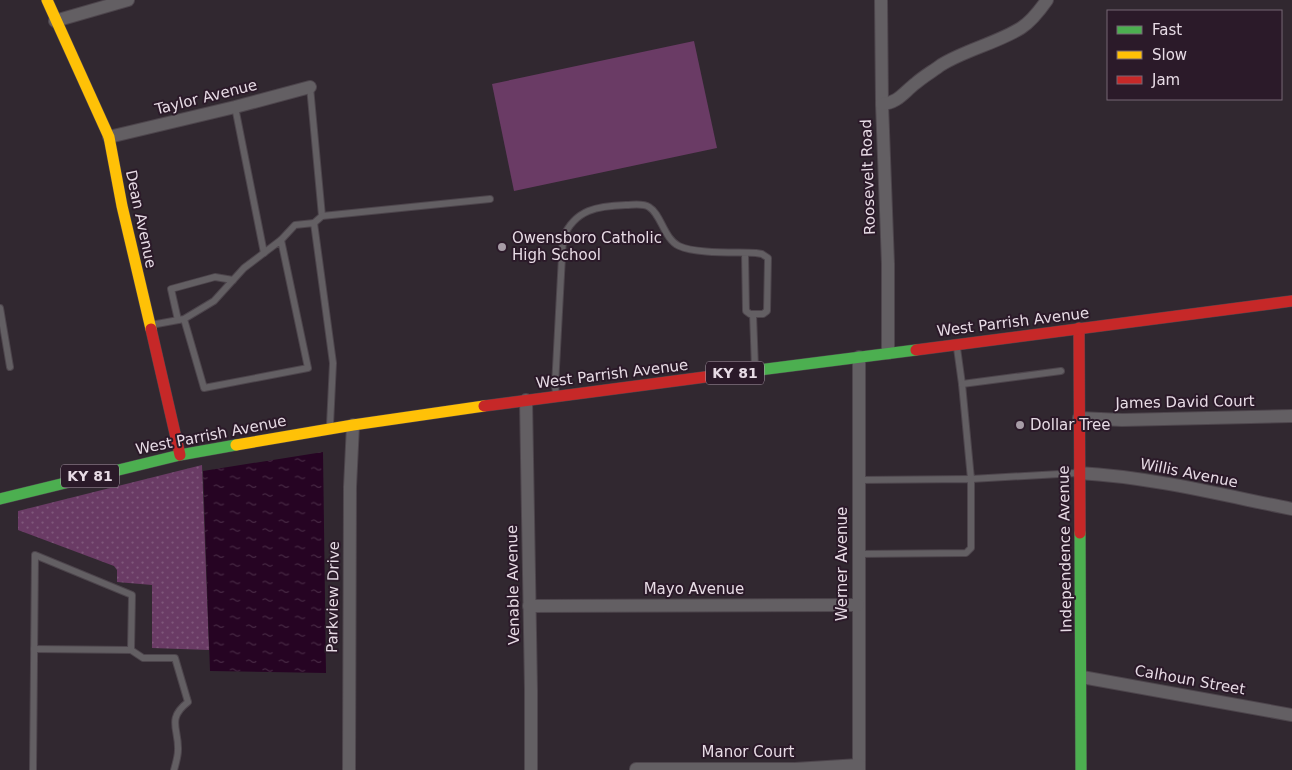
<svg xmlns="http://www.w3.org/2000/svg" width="1292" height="770" viewBox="0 0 1292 770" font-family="'DejaVu Sans',sans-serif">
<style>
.grass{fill:url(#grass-dots)}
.park{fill:#6a3b65}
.water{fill:url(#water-ripples)}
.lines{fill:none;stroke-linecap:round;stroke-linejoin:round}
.lane-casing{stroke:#4d454c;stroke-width:8}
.street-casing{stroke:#4d454c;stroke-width:14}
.fast-casing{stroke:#4d454c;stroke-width:12}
.slow-casing{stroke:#4d454c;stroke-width:12}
.jam-casing{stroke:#4d454c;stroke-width:12}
.lane{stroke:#635f63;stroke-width:6}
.street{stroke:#635f63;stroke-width:12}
.fast{stroke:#4caf50;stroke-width:11}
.slow{stroke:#ffc107;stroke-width:11}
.jam{stroke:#c62828;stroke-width:11}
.poi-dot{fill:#a79ca6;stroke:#2b1a29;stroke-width:2}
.labels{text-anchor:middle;stroke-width:4;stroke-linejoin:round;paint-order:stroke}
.shield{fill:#2b1a29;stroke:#afa1ad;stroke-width:1}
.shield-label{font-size:14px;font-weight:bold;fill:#e7dbe5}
.street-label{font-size:15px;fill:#e7dbe5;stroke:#2b1a29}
.poi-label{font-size:15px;fill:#e7dbe5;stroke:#2b1a29;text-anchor:start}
</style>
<defs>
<pattern id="grass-dots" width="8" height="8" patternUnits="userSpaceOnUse" patternTransform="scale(1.25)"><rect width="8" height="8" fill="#6a3b65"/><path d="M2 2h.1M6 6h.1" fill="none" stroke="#7f577b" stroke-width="1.8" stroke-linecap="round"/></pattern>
<pattern id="water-ripples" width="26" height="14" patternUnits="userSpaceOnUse" patternTransform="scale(1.25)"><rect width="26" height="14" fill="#260423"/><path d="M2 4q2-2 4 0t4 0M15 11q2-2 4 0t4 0" fill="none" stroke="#462843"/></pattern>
</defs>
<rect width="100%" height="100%" fill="#312830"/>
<path class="grass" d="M202,465L209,650L152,648V585L117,582V570L114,566L18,530V511Z"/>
<path class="park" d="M694,41L717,148L514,191L492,84Z"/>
<path class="water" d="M323,452L326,673L210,671L203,471Z"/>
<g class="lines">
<g class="lane-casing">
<g id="lane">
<path d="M310,87L322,216"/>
<path d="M235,107L264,253"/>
<path d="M314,223L322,216L490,199"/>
<path d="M281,240L295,225L314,223L333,363L330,425"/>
<path d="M0,308L10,367"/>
<path d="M753,314L755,368"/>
<path d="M178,320L171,289L215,277L233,280"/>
<path d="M151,325L184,319L204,388L308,368L281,240L244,268L214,301L184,319"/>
<path d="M957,348L962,384L971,479L1077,473"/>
<path d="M962,384L1061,371"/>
<path d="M556,393L555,386L563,238C575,209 598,206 626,205C633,205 643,203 649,207C661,214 664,239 679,246C696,254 736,252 756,253L762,254L768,258L767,311L763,314H750L746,311L745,253"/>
<path d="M858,554L966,553L971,548V479L858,480"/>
<path d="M34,649L131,650L143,658H175L188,702C166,719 179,729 178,750C178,756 176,763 174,770"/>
<path d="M33,770L35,555L132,595L131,650"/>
</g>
</g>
<g class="street-casing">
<g id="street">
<path d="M881,0L882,104L888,264V353"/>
<path d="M55,21L128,0"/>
<path d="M882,104C898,103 904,92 916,83C924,76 933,71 941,65C965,50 997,43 1021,28C1032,21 1040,10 1047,0"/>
<path d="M109,137L235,107L310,87"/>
<path d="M859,357V770"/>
<path d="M526,400L531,690V770"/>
<path d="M1079,418L1122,420L1292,416"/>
<path d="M1079,473C1151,477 1222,495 1292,509"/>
<path d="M529,606L858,605"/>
<path d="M1082,677L1292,715"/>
<path d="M636,769H795L859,765"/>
<path d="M349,770L350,487L353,425"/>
</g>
</g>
<g class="fast-casing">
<g id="fast">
<path d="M728,374L916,350"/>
<path d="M0,499L180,455L236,445"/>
<path d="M1080,533L1081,770"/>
</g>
</g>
<g class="slow-casing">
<g id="slow">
<path d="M47,0L109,137L122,206L151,329"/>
<path d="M236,445L353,425L484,406"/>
</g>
</g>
<g class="jam-casing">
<g id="jam">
<path d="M1079,328L1080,533"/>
<path d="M151,329L180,455"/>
<path d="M916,350L1292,301"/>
<path d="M484,406L728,374"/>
</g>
</g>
<use href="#lane" class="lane"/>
<use href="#street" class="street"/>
<use href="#fast" class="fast"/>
<use href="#slow" class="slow"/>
<use href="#jam" class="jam"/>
</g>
<g class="poi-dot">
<circle cx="502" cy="247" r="5"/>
<circle cx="1020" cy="425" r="5"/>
</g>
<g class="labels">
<g class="shield">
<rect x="706" y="361.5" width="58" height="23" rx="4"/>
<rect x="61" y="464.5" width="58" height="23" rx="4"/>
</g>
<g class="shield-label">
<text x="735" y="378">KY 81</text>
<text x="90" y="481">KY 81</text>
</g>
<g class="street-label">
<text transform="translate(206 97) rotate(-14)" y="5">Taylor Avenue</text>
<text transform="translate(868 177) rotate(-92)" y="5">Roosevelt Road</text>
<text transform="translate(141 219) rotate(78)" y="5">Dean Avenue</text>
<text transform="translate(1013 322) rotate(-7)" y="5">West Parrish Avenue</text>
<text transform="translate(612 374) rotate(-7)" y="5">West Parrish Avenue</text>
<text transform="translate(1185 402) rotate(-1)" y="5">James David Court</text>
<text transform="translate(211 435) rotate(-11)" y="5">West Parrish Avenue</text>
<text transform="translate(1189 473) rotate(11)" y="5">Willis Avenue</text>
<text transform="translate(1065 549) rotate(-91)" y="5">Independence Avenue</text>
<text transform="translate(842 564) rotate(-90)" y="5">Werner Avenue</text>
<text transform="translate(513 585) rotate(-91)" y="5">Venable Avenue</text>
<text x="694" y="594">Mayo Avenue</text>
<text transform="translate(333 597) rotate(-89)" y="5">Parkview Drive</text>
<text transform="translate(1190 680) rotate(10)" y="5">Calhoun Street</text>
<text x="748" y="757">Manor Court</text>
</g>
<g class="poi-label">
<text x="512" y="243">Owensboro Catholic<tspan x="512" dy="17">High School</tspan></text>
<text x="1030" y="430">Dollar Tree</text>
</g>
</g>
<rect x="1107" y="10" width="175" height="90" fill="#2b1a29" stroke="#766774"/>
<rect x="1117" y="26" width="25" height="8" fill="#4caf50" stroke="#766774"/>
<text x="1152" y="35" font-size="15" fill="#e7dbe5">Fast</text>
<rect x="1117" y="51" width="25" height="8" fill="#ffc107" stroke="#766774"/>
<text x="1152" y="60" font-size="15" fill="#e7dbe5">Slow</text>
<rect x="1117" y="76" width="25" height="8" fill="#c62828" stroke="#766774"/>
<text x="1152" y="85" font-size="15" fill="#e7dbe5">Jam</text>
</svg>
